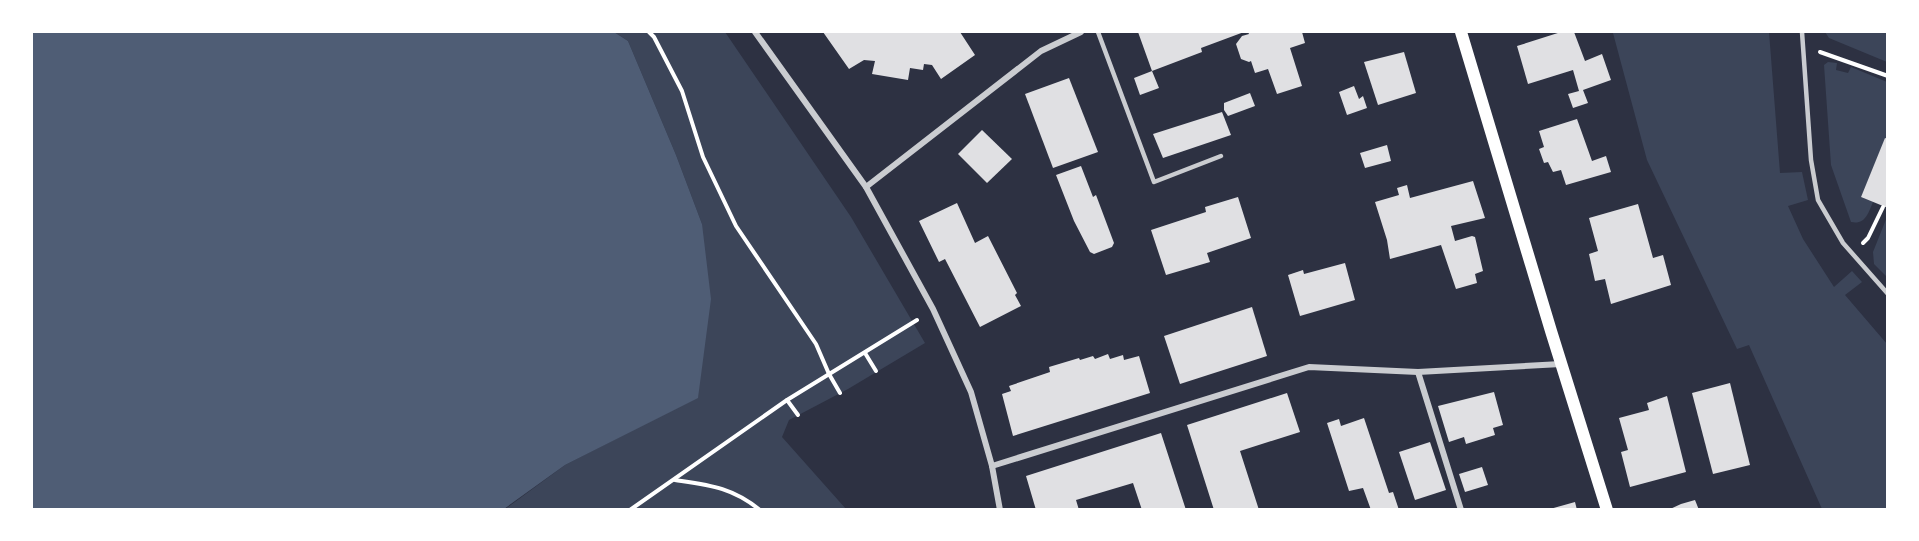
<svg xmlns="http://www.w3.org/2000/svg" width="1919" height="541" viewBox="0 0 1919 541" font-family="'Exo 2',sans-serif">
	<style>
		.green { fill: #3c4559 }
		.water { fill: #4f5d75 }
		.building { fill: #e0e0e3 }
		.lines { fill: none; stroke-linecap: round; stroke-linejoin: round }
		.path { stroke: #fff; stroke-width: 4 }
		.service { stroke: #caccd0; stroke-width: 4.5 }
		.minor { stroke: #caccd0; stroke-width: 6 }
		.secondary { stroke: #fff; stroke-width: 12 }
	</style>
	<rect width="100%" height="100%" fill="#2d3142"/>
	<g class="green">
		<path d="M614,32H725L851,217L925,343L848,389L789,420L782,437L846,509L504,510L565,465L698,397L702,224L676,155L628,41Z"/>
		<path d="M1618,32H1769L1780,173L1802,172L1808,200L1788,206L1803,239L1834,287L1852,271L1862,282L1845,295L1887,344V509H1822L1749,345L1737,349L1647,160L1613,33Z"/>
		<path d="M1825,32H1887V62L1829,38Z"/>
		<path d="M1828,62L1837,63L1836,70L1848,73L1851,67L1887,82V139H1885L1861,197L1873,202C1868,214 1865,225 1851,222L1831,165L1824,65Z"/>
		<path d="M1887,217V277L1874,264L1873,252Z"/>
	</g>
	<path class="water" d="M32,32H614L628,41L676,155L702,224L711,299L698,398L565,465L504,509H32Z"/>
	<g class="building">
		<path d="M823,32H960L975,55L941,79L932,65L924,64L923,70L910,68L908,80L872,74L875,61L864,60L849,69Z"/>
		<path d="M1138,32H1244L1201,48L1202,52L1152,71L1159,88L1140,95L1134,78L1152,71Z"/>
		<path d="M1248,32H1302L1305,43L1290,48L1302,86L1277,94L1268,69L1255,73L1251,61L1249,62L1241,59L1236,44L1242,36L1249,34Z"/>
		<path d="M1561,32H1574L1585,61L1602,54L1611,80L1583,90L1588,103L1573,108L1568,94L1579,91L1573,70L1528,84L1517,46Z"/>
		<path d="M1404,52L1416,93L1378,105L1364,62Z"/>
		<path d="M1069,78L1098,152L1053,168L1025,94Z"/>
		<path d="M1354,86L1359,99L1363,96L1367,108L1347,115L1339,92Z"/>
		<path d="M1250,93L1255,106L1228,116L1224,110V103Z"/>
		<path d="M1222,112L1231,135L1163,158L1153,134Z"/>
		<path d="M1577,119L1592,161L1606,156L1611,172L1566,185L1561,170L1553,172L1548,162L1544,163L1539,149L1544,147L1539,131Z"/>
		<path d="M982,130L1012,159L987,183L958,154Z"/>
		<path d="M1885,138L1888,139V208L1861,197Z"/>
		<path d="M1387,145L1391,161L1365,168L1360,153Z"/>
		<path d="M1081,166L1093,197L1096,195L1114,243L1112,247L1094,254L1090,252L1074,221L1056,175Z"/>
		<path d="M1473,181L1485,218L1451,226L1455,241L1472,236L1475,237L1483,271L1475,274L1477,283L1456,289L1441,245L1390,259L1387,240L1375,202L1399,195L1397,188L1407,185L1410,198Z"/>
		<path d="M1238,197L1251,238L1207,253L1210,262L1166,275L1151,230L1206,212L1205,207Z"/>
		<path d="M957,203L975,243L988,236L1017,293L1015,295L1021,306L980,327L945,259L939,262L919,221Z"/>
		<path d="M1638,204L1653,258L1663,255L1671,285L1611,304L1605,279L1595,281L1589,254L1598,251L1589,218Z"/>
		<path d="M1345,263L1355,300L1300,316L1288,275L1303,270L1304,274Z"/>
		<path d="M1252,307L1267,356L1180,384L1164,336Z"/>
		<path d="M1108,354L1110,359L1123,355L1124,360L1139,356L1150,393L1013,436L1002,394L1011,391L1009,386L1050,372L1049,367L1079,358L1080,360L1093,356L1095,359Z"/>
		<path d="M1730,383L1750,465L1713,474L1692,393Z"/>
		<path d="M1494,392L1503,425L1493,428L1495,435L1466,444L1464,437L1449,442L1438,406Z"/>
		<path d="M1287,393L1300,432L1240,451L1259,510H1214L1187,425Z"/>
		<path d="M1667,396L1686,472L1630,487L1621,452L1628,450L1619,418L1649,410L1647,403Z"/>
		<path d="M1364,418L1389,493L1393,492L1399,510H1371L1363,488L1349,491L1327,423L1339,419L1341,426Z"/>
		<path d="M1161,433L1186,510H1142L1133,483L1076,500L1079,510H1036L1026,476Z"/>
		<path d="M1430,442L1446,490L1415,500L1399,452Z"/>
		<path d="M1482,467L1488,485L1465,492L1459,474Z"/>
		<path d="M1695,500L1699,510H1668L1681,504Z"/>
		<path d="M1575,502L1577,510H1550V509Z"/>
	</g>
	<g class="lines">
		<g class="path">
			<path d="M649,32L654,37L682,91L703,157L736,226L816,344L829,374L840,393"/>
			<path d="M1820,52L1888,76"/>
			<path d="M1863,243L1868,238L1883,207"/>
			<path d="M865,353L876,371"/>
			<path d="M787,400L798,415"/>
			<path d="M675,480C709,485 732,487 760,510"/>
			<path d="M630,510L787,400L917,320"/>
		</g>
		<g class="service">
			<path d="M1098,32L1154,182L1221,156"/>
			<path d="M1802,32L1811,160L1818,200L1843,243L1888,294"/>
		</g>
		<g class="minor">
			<path d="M755,32L866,187L933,309L971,392L992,466L1000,510"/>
			<path d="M866,187L1041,51L1081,32"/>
			<path d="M1418,372L1461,510"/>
			<path d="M992,466L1309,367L1418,372L1561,364"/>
		</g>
		<path class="secondary" d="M1461,32L1551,331L1607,510"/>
	</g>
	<rect width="1919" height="541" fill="none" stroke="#ffffff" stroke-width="66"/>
</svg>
